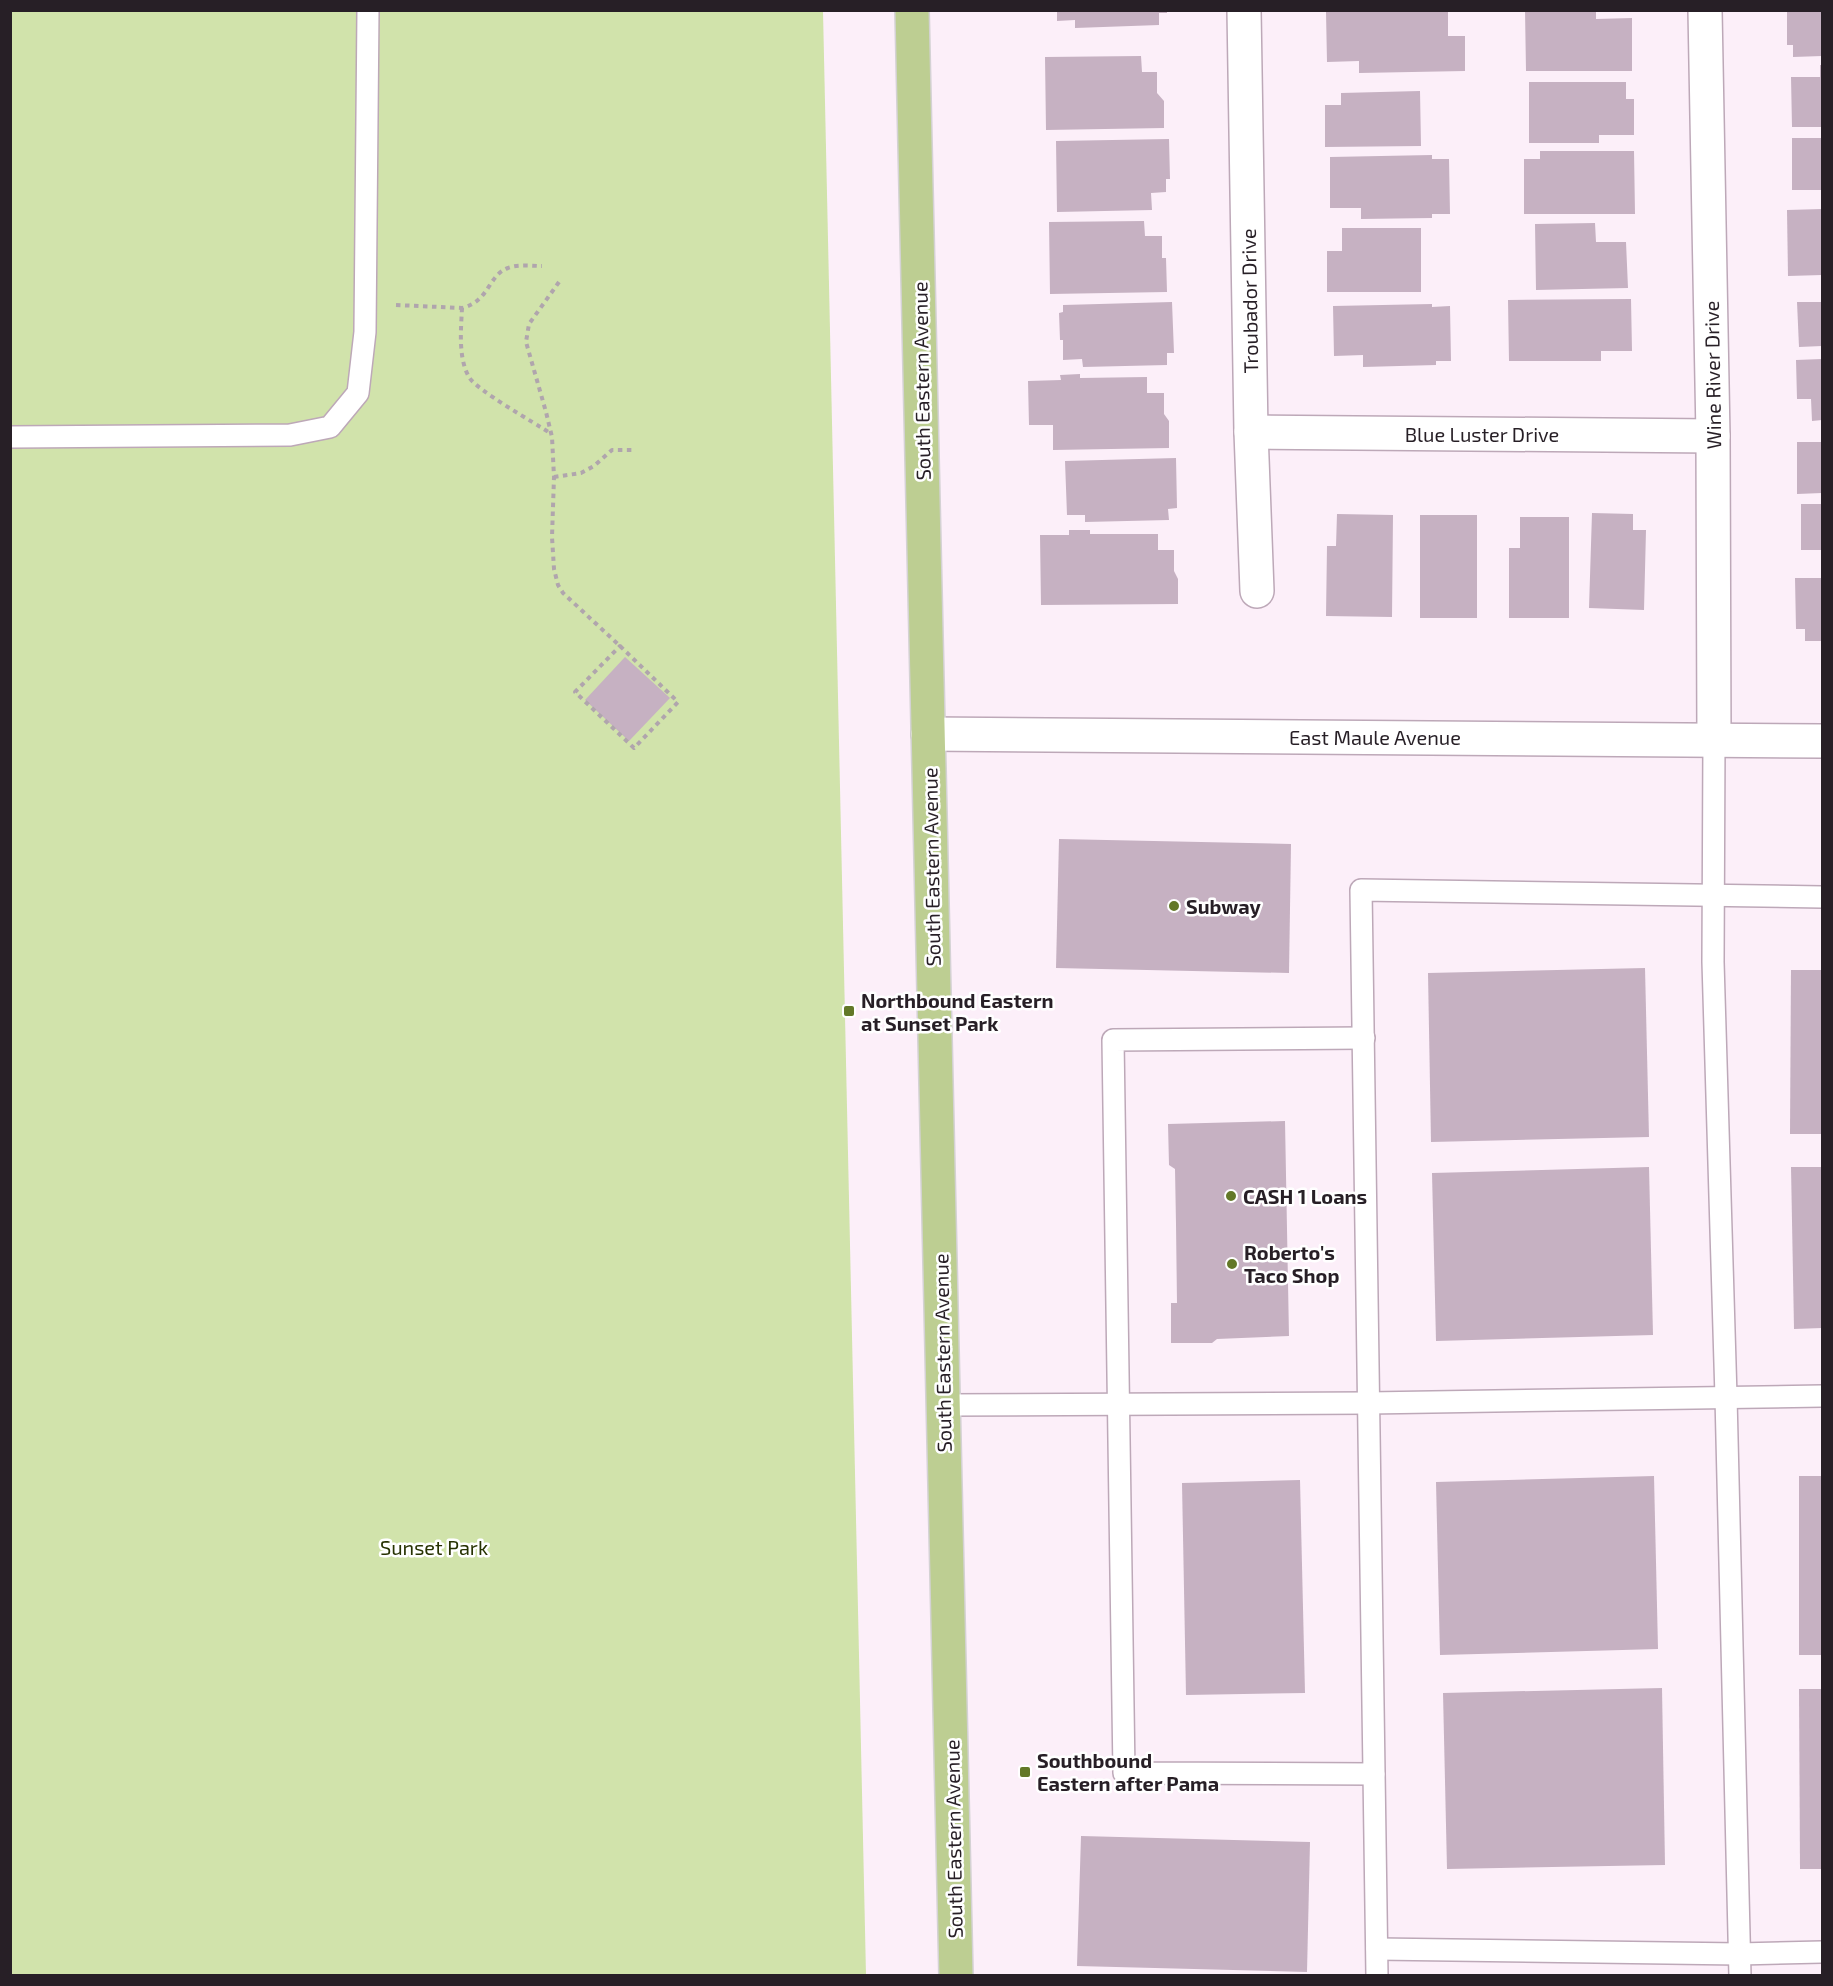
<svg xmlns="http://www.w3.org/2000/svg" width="1833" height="1986" viewBox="0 0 1833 1986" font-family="'Exo 2',sans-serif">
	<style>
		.green { fill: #d1e3ab }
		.building { fill: #c6b1c2 }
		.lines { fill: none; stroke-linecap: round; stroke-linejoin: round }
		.service-casing { stroke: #bda8b8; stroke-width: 24 }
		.minor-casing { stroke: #bda8b8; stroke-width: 36 }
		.primary-casing { stroke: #d4d2d4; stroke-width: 36 }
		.path { stroke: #b0a5ad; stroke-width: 4; stroke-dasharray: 4.5 4.5; stroke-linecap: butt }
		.service { stroke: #fff; stroke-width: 21 }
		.minor { stroke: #fff; stroke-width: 33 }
		.primary { stroke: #bdce92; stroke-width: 33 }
		.poi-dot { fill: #637828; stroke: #fff; stroke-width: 2 }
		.labels { text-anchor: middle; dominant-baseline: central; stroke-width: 5; stroke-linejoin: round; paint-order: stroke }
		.street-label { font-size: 20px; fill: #271f26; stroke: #fff }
		.poi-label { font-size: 20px; font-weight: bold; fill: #271f26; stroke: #fff; text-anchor: start }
		.park-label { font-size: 20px; fill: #273202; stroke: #fff }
	</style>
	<rect width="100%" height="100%" fill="#fceff9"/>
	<path class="green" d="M11,11H823L866,1975L11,1976Z"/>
	<g class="building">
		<path d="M1057,10H1167V13H1159V25L1075,28V20L1057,21Z"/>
		<path d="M1448,10V36H1465V71L1359,73V61L1327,62L1326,12Z"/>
		<path d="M1525,10H1596V19L1632,18V71H1526Z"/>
		<path d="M1787,10H1822V56L1793,57V45H1787Z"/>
		<path d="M1141,56L1142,72H1157V93L1164,101V128L1046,130L1045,57Z"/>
		<path d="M1820,65H1822V127H1792L1791,77H1820Z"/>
		<path d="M1529,82H1626V99H1634V135H1599V143H1529Z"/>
		<path d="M1420,91L1421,146L1325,147V105H1341V93Z"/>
		<rect x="1792" y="138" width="30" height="52"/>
		<path d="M1169,139L1170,179H1166V192L1151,193L1152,210L1057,212L1056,141Z"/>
		<path d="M1540,151H1634L1635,214H1524V159H1540Z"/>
		<path d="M1432,155V159H1449L1450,214H1432V218L1361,219V208H1330V157Z"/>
		<path d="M1822,209V275L1788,276L1787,210Z"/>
		<path d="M1144,221L1145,236H1162V258H1166L1167,292L1050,294L1049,222Z"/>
		<path d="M1595,223L1596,242H1626L1628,288L1536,290L1535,224Z"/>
		<path d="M1342,228H1421V292H1327V251H1342Z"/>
		<path d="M1631,299L1632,351H1601V361H1509L1508,300Z"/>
		<path d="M1172,302L1174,353H1167V365L1083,367L1082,359L1063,360V340H1060L1059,313L1063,312V305Z"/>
		<path d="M1797,302H1822V346L1799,347Z"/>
		<path d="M1432,304V307L1450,306L1451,361H1436V365L1363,367V355L1334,356L1333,306Z"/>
		<path d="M1822,359V420L1812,421L1811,399H1797L1796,360Z"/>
		<path d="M1080,374V378L1147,377V393H1164V414L1169,421V448L1053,450V425H1029L1028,381L1061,380L1060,375Z"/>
		<path d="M1797,442H1822V493L1797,494Z"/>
		<path d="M1176,458L1177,508L1168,509L1169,520L1085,522V515H1067L1065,461Z"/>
		<rect x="1801" y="504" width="21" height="46"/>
		<path d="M1592,513L1633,514V530H1646L1644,610L1589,608Z"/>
		<path d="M1337,514L1393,515L1392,617L1326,616L1327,546H1336Z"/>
		<rect x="1420" y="515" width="57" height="103"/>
		<path d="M1520,517H1569V618H1509V548H1520Z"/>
		<path d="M1069,530H1090V534H1158V550H1174V571L1178,579V604L1041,605L1040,535H1069Z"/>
		<path d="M1795,578H1822V641H1805V629H1796Z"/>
		<path d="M625,657L670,698L629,741L585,700Z"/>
		<path d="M1059,839L1291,844L1289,973L1056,968Z"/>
		<path d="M1645,968L1649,1137L1431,1142L1428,973Z"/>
		<path d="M1791,970H1822V1134H1790Z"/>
		<path d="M1285,1121L1289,1336L1217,1339L1212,1343H1171V1303H1177L1176,1224L1175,1169L1169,1165L1168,1124Z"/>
		<path d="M1649,1167L1653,1335L1436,1341L1432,1173Z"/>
		<path d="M1791,1167H1822V1328L1794,1329Z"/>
		<path d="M1654,1476L1658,1649L1440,1655L1436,1482Z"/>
		<rect x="1799" y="1476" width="23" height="179"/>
		<path d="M1300,1480L1305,1693L1186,1695L1182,1483Z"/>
		<path d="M1662,1688L1665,1865L1447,1869L1443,1693Z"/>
		<path d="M1799,1689H1822V1869H1800Z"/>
		<path d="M1081,1836L1310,1842L1307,1972L1077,1966Z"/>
	</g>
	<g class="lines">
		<defs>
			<g id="service">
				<path d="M10,437L290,435L330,427L358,393L365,332L368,10"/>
				<path d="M1714,740L1713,962L1726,1397L1740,1976"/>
				<path d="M1364,1038L1113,1040L1124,1773L1374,1774"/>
				<path d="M944,1405L1369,1403L1822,1396"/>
				<path d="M1377,1949L1739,1954L1822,1952"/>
				<path d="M1377,1976L1361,890L1822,897"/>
			</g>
			<g id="minor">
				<path d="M1244,10L1251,432L1257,591"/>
				<path d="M1705,10L1713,436L1714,740"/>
				<path d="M1251,432L1713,436"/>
				<path d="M928,734L1822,741"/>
			</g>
			<path id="primary" d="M912,10L956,1976"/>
		</defs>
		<use href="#service" class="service-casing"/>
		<use href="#minor" class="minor-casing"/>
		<use href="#primary" class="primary-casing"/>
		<g class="path">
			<path d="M559,282L529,324L526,342L546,412L552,437L554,477L552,537L554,569L558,585L563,593L620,646"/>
			<path d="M396,305L462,308C490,301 488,275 508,268C518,264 532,266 542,266"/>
			<path d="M462,308C461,329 458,358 469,377C476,390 535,423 550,433"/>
			<path d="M554,477L581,473L594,466L612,450H635"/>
			<path d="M620,646L678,702L634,748L575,692Z"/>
		</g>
		<use href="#service" class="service"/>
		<use href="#minor" class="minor"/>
		<use href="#primary" class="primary"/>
	</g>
	<g class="poi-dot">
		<circle cx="1174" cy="906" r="6"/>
		<rect x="843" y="1005" width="12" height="12" rx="3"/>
		<circle cx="1231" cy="1196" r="6"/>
		<circle cx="1232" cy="1264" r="6"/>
		<rect x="1019" y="1766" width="12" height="12" rx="3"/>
	</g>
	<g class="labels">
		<g class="street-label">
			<text transform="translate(1249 301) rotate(-91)">Troubador Drive</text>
			<text transform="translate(1712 375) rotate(-91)">Wine River Drive</text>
			<text transform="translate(921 381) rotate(-91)">South Eastern Avenue</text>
			<text x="1482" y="434">Blue Luster Drive</text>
			<text x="1375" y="737">East Maule Avenue</text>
			<text transform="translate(931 867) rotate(-91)">South Eastern Avenue</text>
			<text transform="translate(942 1353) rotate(-91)">South Eastern Avenue</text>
			<text transform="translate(953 1839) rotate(-91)">South Eastern Avenue</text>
		</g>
		<g class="poi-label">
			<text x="1186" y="906">Subway</text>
			<text x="861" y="1000">Northbound Eastern<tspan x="861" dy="23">at Sunset Park</tspan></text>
			<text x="1243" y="1196">CASH 1 Loans</text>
			<text x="1244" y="1252">Roberto's<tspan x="1244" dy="23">Taco Shop</tspan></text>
			<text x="1037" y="1760">Southbound<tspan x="1037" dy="23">Eastern after Pama</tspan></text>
		</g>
		<g class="park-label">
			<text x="434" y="1547">Sunset Park</text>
		</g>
	</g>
	<rect width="1833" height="1986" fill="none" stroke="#271f26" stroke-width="24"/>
</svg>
